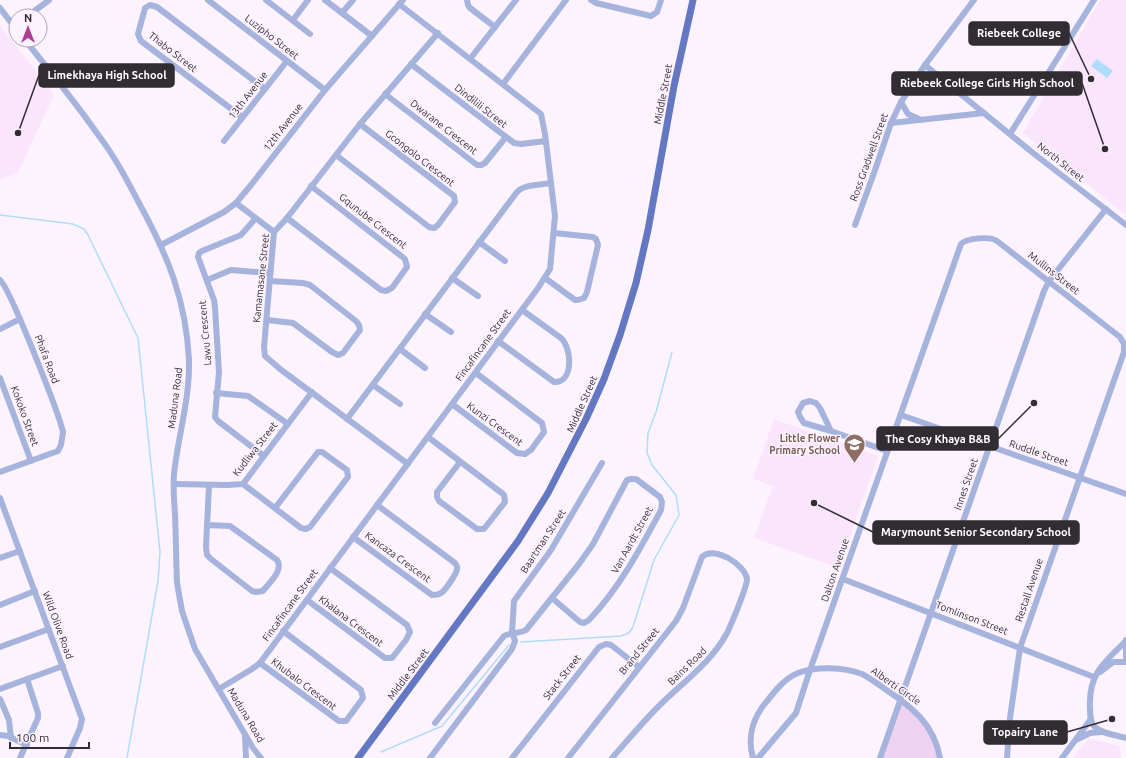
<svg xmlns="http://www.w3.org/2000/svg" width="1126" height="758" viewBox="0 0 1126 758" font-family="Ubuntu,sans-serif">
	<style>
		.built { fill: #fbe5fd }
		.green { fill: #efd2f2 }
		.water { fill: #b0dcfb }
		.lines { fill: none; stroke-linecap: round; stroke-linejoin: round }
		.stream { stroke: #b0dcfb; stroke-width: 1.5 }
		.minor { stroke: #a6b3dd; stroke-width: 6 }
		.major { stroke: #6477c3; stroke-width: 7 }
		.labels { text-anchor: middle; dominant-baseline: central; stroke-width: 3; stroke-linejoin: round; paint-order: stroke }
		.street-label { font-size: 10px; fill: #322c33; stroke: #fdf3fe }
		.education-label { font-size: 10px; font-weight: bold; fill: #785e54; stroke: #fdf3fe; text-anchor: end }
		.leader { fill: none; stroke: #322c33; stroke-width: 1.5 }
		.callout-dot { fill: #322c33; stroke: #fdf3fe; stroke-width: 1.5 }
		.callout { fill: #322c33; stroke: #322c33; stroke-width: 1.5 }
		.callout-label { font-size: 11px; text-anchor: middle; font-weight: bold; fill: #fff }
	</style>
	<rect width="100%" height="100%" fill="#fdf3fe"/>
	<g class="built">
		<path d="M1100,0H1126V215L1023,133Z"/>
		<path d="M0,25L54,95L18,172L0,180Z"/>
		<path d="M774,419L878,456L839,568L754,538L773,486L753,479Z"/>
		<path d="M1089,738L1120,746L1121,758H1073Z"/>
	</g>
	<path class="green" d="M901,700L919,716L934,738L942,758H881Z"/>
	<path class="water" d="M1097,59L1113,71L1107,78L1091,66Z"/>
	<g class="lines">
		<g class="stream">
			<path d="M0,215L73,224L84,229L88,235L138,338L160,552L158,581L127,758"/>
			<path d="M521,642L621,636L629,633L633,627L654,560L679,515L676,495L652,465L647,453L648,433L656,412L672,352"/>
			<path d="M381,752L442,726L509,645"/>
		</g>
		<g class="minor">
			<path d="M208,0L325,90"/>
			<path d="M266,0L310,34"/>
			<path d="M325,0L342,13L353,0"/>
			<path d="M467,0L468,5L470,8L495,27"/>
			<path d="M591,0L596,3L651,16L657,12L661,0"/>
			<path d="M0,8L16,29"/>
			<path d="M342,13L372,36"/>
			<path d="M28,16L49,0"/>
			<path d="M293,20L308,0"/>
			<path d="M25,40C50,71 76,103 99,136C115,157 127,180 139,203C168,256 186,300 189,360C190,399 178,436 174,474C173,487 174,501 175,514C176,537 176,560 177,583L182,611L195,649L253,748L261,758"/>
			<path d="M470,59L516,0"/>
			<path d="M411,64L514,143L521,144L546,141"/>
			<path d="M925,65L1033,153L1126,225"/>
			<path d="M503,84L566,0"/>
			<path d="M385,94L477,165H481L485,163L506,137"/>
			<path d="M901,102L908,114L919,119"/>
			<path d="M242,117L141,41L138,34L145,8L150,5L157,7L265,89"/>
			<path d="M891,123L984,113"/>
			<path d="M1010,134L1094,0"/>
			<path d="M224,141L287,61"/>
			<path d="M336,155L429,227L434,228L438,225L455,202L454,196L360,124"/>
			<path d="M236,203L274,232"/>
			<path d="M287,218L381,290L386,291L392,288L407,267L405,259L311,186"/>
			<path d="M255,219L241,235L202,251L199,253L198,257L214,300L215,308L219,372L215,417L218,421L264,456"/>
			<path d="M855,225L874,173L891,123L901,102L925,65L974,0"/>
			<path d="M479,242L505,261"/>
			<path d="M161,245L224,212L236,203L251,185L325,90L403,0"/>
			<path d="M452,278L478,296"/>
			<path d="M545,278L575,300H578L584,298L587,292L598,245L596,239L593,237L554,233"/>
			<path d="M0,280C10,288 59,414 63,432L61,445L58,451L0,472"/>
			<path d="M207,280L231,270L270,273"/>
			<path d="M425,314L451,332"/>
			<path d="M267,320L293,323L332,352L338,355L343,353L360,330L359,325L356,321L310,285L303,283L270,281"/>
			<path d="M0,329L20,319"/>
			<path d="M498,341L554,382C574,383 572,348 561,338L522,310"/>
			<path d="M400,349L425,368"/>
			<path d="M0,378L31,461"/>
			<path d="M373,385L400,404"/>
			<path d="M216,393L248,396L288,424"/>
			<path d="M452,404L517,453L525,454L531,450L544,432L542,423L476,373"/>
			<path d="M901,415L1126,494"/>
			<path d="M347,419L517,192C525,184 540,185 551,183"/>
			<path d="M831,431L820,408L816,403L810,401L803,403L798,412L800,417L804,423L831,431L887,451"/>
			<path d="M428,437L503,494L504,495L505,502L484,529H477L439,501L437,497V492L460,462"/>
			<path d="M408,464L280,369L265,356L264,347L274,232L287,218L360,124L438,33"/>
			<path d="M174,484L227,485L243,484L312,392"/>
			<path d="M243,484L301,528L306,529L310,527L348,477L347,470L322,452H318L275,508"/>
			<path d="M0,498L82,719L80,728L67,758"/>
			<path d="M207,525L230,526L277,560C284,570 269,583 263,591L256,592L252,591L211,559L207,555L206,547L209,485"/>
			<path d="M353,537L432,595C435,595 438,595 441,593C445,591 457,573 457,569C458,566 456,565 455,563L377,505"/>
			<path d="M0,558L20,551"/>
			<path d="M843,579L1094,677"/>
			<path d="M307,600L385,658H392L406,640L410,632L407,625L330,568"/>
			<path d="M0,605L35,591"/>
			<path d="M1126,640V657"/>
			<path d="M1126,641C1103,663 1088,675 1090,709C1090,715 1090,721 1094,726C1101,734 1117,735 1126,738"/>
			<path d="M0,647L49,629"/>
			<path d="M260,663L339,721H346L363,698L361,690L283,631"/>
			<path d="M1100,672L1113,662H1126"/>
			<path d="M0,689L63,666"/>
			<path d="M219,689L252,669L260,663L538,288L550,269L555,216L545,134L541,114L399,4"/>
			<path d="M0,699L9,720L11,738"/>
			<path d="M435,723L504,636C511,632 519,634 526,630L579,564L593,544L627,480L631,479H636L660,497L662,502L661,510C640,549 620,587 589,620L584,623L580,622L552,598"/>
			<path d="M0,735L8,736L27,745"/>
			<path d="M245,735L246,758"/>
			<path d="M1078,739L1090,733L1101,732"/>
			<path d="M20,758L38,718V713L27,679"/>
			<path d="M430,758L512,649L515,641L512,632L514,601L551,550L602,463"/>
			<path d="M512,758L599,647L606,644L611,645L639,667"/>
			<path d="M568,758L676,621L683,608L702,557C715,545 745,565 747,579C747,587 731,625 727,633C712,661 686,680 663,702C645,719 629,739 612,758"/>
			<path d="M753,758C747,737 753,717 767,701C775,691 785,678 798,673C817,666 843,667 862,674C870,678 878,684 885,689C912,707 934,724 940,758"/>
			<path d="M758,758L796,713L810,670L961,244C967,238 990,236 997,241L1120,337L1124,344V352L1020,648L1010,718L1007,758"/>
			<path d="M880,758L1044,291L1049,281L1106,209"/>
			<path d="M1062,758L1091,719"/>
		</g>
		<path class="major" d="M358,758L518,541L548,493L586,419L604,379L620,335L636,283L648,230L674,86L693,0"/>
	</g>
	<defs>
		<symbol id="school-pin" viewBox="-11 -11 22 30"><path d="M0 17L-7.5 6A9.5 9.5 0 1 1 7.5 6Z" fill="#8d6e63" stroke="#fdf3fe"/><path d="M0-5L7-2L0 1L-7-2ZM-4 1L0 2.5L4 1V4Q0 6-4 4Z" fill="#fff"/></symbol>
	</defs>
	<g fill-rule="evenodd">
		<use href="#school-pin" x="842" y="432" width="25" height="34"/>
	</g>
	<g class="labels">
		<g class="street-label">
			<text transform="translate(272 37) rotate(38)">Luzipho Street</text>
			<text transform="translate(173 52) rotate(38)">Thabo Street</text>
			<text transform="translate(663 94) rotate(-79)">Middle Street</text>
			<text transform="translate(248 95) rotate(-52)">13th Avenue</text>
			<text transform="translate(481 106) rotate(38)">Dindilili Street</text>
			<text transform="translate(283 127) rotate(-52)">12th Avenue</text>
			<text transform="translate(444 127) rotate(38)">Dwarane Crescent</text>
			<text transform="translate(869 157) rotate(-70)">Ross Gradwell Street</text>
			<text transform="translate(420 158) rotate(38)">Gcongolo Crescent</text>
			<text transform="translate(1061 162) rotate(38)">North Street</text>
			<text transform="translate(373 221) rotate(38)">Gqunube Crescent</text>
			<text transform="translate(1054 273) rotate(38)">Mullins Street</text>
			<text transform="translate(261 278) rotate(-84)">Kamamasane Street</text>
			<text transform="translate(205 333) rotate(-95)">Lawu Crescent</text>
			<text transform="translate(483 345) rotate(-54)">Fincafincane Street</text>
			<text transform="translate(47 359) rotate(69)">Phafa Road</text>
			<text transform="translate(175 398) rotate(-83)">Maduna Road</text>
			<text transform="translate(582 404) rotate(-66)">Middle Street</text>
			<text transform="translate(25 416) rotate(70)">Kokoko Street</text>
			<text transform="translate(495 424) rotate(36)">Kunzi Crescent</text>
			<text transform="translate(255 449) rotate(-52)">Kudliwa Street</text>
			<text transform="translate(1039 453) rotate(19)">Ruddle Street</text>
			<text transform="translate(966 484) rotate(-71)">Innes Street</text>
			<text transform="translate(632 540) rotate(-61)">Van Aardt Street</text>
			<text transform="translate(543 541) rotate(-57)">Baartman Street</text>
			<text transform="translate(398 557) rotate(36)">Kancaza Crescent</text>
			<text transform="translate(835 570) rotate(-71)">Dalton Avenue</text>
			<text transform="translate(1029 590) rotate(-71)">Restall Avenue</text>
			<text transform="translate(290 605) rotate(-54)">Fincafincane Street</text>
			<text transform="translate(972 618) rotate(21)">Tomlinson Street</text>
			<text transform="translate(351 621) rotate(37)">Khalana Crescent</text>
			<text transform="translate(58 625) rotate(70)">Wild Olive Road</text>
			<text transform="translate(639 651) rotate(-51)">Brand Street</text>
			<text transform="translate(687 666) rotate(-44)">Bains Road</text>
			<text transform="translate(408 674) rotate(-53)">Middle Street</text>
			<text transform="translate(562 677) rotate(-52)">Stack Street</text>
			<text transform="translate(304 684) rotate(37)">Khubalo Crescent</text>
			<text transform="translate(896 686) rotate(35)">Alberti Circle</text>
			<text transform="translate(246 715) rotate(59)">Maduna Road</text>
		</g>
		<g class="education-label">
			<text x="840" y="438">Little Flower<tspan x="840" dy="12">Primary School</tspan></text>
		</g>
	</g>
	<path class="leader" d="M1091 79L1069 33M18 133L39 75M1105 149L1082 83M1034 403L998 439M814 503L873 532M1112 719L1067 732"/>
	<g class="callout-dot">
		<circle cx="1091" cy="79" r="4"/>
		<circle cx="18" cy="133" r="4"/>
		<circle cx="1105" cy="149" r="4"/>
		<circle cx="1034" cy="403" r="4"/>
		<circle cx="814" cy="503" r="4"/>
		<circle cx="1112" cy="719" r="4"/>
	</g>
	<g class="callout">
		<rect x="969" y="22" width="100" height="23" rx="4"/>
		<rect x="39" y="64" width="135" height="23" rx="4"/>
		<rect x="892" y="72" width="190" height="23" rx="4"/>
		<rect x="877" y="427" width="121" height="23" rx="4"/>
		<rect x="873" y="521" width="206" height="23" rx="4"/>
		<rect x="984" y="721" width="83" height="23" rx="4"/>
	</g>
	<g class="callout-label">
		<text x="1019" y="37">Riebeek College</text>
		<text x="107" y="79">Limekhaya High School</text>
		<text x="987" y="87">Riebeek College Girls High School</text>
		<text x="938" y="443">The Cosy Khaya B&amp;B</text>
		<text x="976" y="536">Marymount Senior Secondary School</text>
		<text x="1025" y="736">Topairy Lane</text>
	</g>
	<g transform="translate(28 28)"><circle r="19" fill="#fdf3fe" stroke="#aca3ad"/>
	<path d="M0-3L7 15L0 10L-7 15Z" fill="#b03b93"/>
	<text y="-6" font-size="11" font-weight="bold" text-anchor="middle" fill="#322c33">N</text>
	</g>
	<path d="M10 742v6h79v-6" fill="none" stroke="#322c33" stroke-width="2"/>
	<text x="16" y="742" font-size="12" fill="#322c33" stroke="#fdf3fe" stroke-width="3" paint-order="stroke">100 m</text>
</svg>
